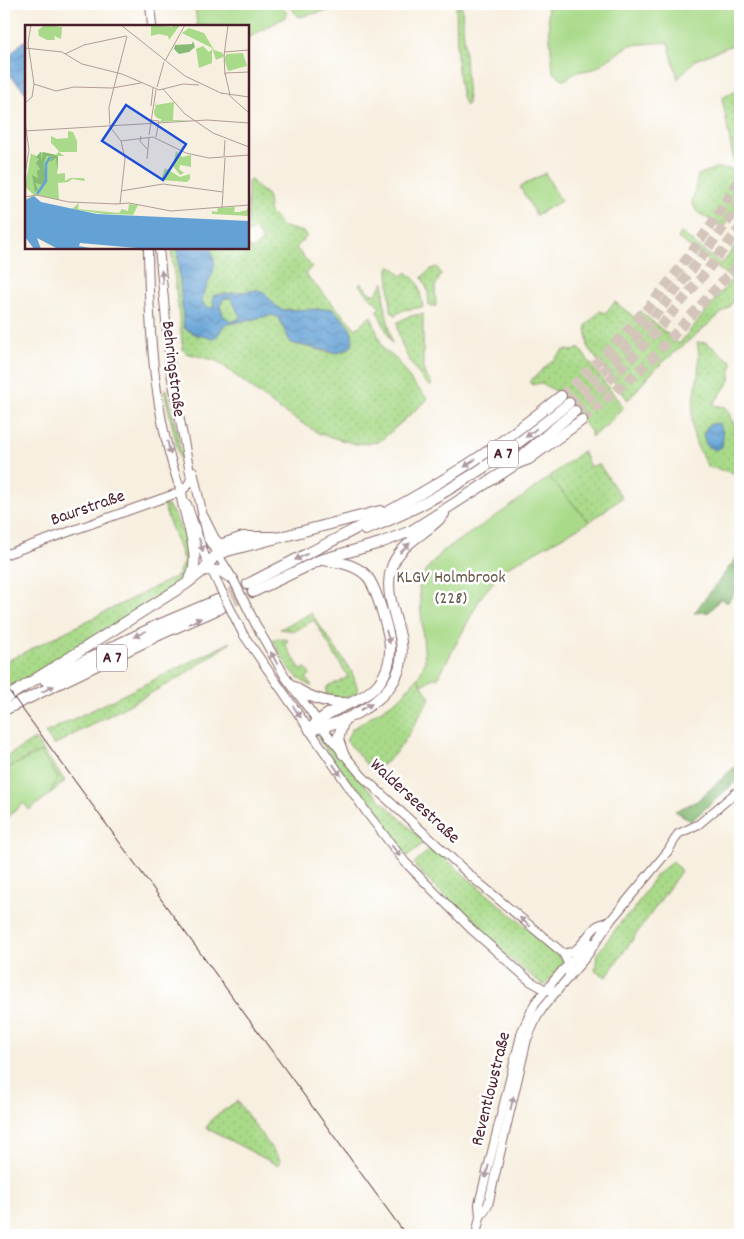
<svg xmlns="http://www.w3.org/2000/svg" width="744" height="1239" viewBox="0 0 744 1239" font-family="Dekko,sans-serif">
	<style>
		.grass { fill: url(#grass-dots); stroke: #7a7c5a }
		.forest { fill: url(#forest-crowns); stroke: #686c50 }
		.garden { fill: #a9da89; stroke: #7a7c5a }
		.water { fill: url(#water-waves); stroke: #576080; fill-rule: evenodd }
		.lines { fill: none; stroke-linecap: round; stroke-linejoin: round }
		.highway-tunnel { stroke: #d4c5bb; stroke-width: 10; stroke-dasharray: 10 5; stroke-linecap: butt }
		.secondary-casing { stroke: #87686a; stroke-width: 10 }
		.highway-casing { stroke: #87686a; stroke-width: 12 }
		.secondary { stroke: #fff; stroke-width: 8 }
		.highway { stroke: #fff; stroke-width: 10 }
		.tram { stroke: #4a1f2b; stroke-width: 1 }
		.secondary-bridge-casing { stroke: #87686a; stroke-width: 10; stroke-linecap: butt }
		.secondary-bridge { stroke: #fff; stroke-width: 8 }
		.oneway { fill: #ae9aa0 }
		.labels { text-anchor: middle; dominant-baseline: central; stroke-width: 5; stroke-linejoin: round; paint-order: stroke }
		.shield { fill: #fff; stroke: #80626b; stroke-width: 1 }
		.shield-label { font-size: 16px; font-weight: bold; fill: #4a1f2b }
		.street-label { font-size: 18px; fill: #4a1f2b; stroke: #fff }
		.park-label { font-size: 18px; fill: #665747; stroke: #fff }
		.inset-river { fill: none; stroke: #64a2d6; stroke-width: 2.5 }
		.inset-road { fill: none; stroke: #b29c97; stroke-width: 1 }
		.view { fill: #1d4ed8; fill-opacity: 0.15; stroke: #1d4ed8; stroke-width: 2.5 }
		.inset-edge { fill: none; stroke: #4a1f2b; stroke-width: 2.5 }
	</style>
	<defs>
		<pattern id="grass-dots" width="8" height="8" patternUnits="userSpaceOnUse" patternTransform="scale(1.25)"><rect width="8" height="8" fill="#a9da89"/><path d="M2 2h.1M6 6h.1" fill="none" stroke="#93bb76" stroke-width="1.8" stroke-linecap="round"/></pattern>
		<pattern id="forest-crowns" width="20" height="18" patternUnits="userSpaceOnUse" patternTransform="scale(1.25)"><rect width="20" height="18" fill="#86ba75"/><path d="M2 6a3 3 0 1 1 6 0M12 15a3 3 0 1 1 6 0" fill="none" stroke="#709760"/></pattern>
		<pattern id="water-waves" width="16" height="10" patternUnits="userSpaceOnUse" patternTransform="scale(1.25)"><rect width="16" height="10" fill="#64a2d6"/><path d="M0 5q4-4 8 0t8 0" fill="none" stroke="#5483ae"/></pattern>
	</defs>
	<rect width="100%" height="100%" fill="#fff"/>
	<filter id="ink" filterUnits="userSpaceOnUse"><feTurbulence type="fractalNoise" baseFrequency=".02" numOctaves="2"/><feDisplacementMap in="SourceGraphic" scale="10" xChannelSelector="R" yChannelSelector="G"/><feConvolveMatrix kernelMatrix="1 2 1 2 8 2 1 2 1" color-interpolation-filters="sRGB"/></filter>
	<filter id="wash" filterUnits="userSpaceOnUse"><feTurbulence type="fractalNoise" baseFrequency=".0096" numOctaves="4" result="noise"/><feDisplacementMap in="SourceGraphic" scale="20" xChannelSelector="R" yChannelSelector="G"/><feGaussianBlur stdDeviation="1.12" result="paint"/><feColorMatrix in="noise" values="0 0 0 0 0 0 0 0 0 0 0 0 0 0 0 0 0 1.4 0 .05"/><feComposite in="paint" operator="in"/></filter>
	<g filter="url(#wash)">
		<rect width="100%" height="100%" fill="#f7efdf"/>
		<g class="grass">
			<path d="M456,7H462L468,103L466,106C455,90 457,28 456,7Z"/>
			<path d="M740,88V106L737,111L740,150V204L723,228L697,212L692,203L698,175L716,168L735,169L722,98Z"/>
			<path d="M250,179L260,190L267,194L270,213L284,227L303,232L307,236L296,248L312,267L305,274L356,329L371,316L383,349L396,359L412,382L428,399L379,442L356,444L320,434L277,408L217,361L186,353L183,350L171,248H177L184,328L221,331L224,325L273,315L278,317L291,343L331,353L348,350L352,332L343,319L332,309L283,310L276,307L266,295L239,293L216,295L214,307L207,308L204,306C196,288 224,276 210,248H248V245L252,250L263,240L254,229L248,234V182Z"/>
			<path d="M681,233L722,264L738,242L740,243V290L729,307L655,369L628,400L588,348L586,325L600,311L605,313L615,302L634,317L640,311L679,344L732,279L678,238Z"/>
			<path d="M392,266L402,276L407,272L418,283L423,307L403,310L395,315L391,311L388,272L389,267Z"/>
			<path d="M437,267L441,274L435,287L436,306H429L428,291L422,277L431,269Z"/>
			<path d="M384,282V301L392,343L377,310L380,307L359,285L361,283L370,293L375,295Z"/>
			<path d="M224,298H231L241,318L231,322L223,316L220,305Z"/>
			<path d="M423,314V366L425,375L432,384L430,387C415,372 396,344 398,322L409,316Z"/>
			<path d="M697,342L707,343L732,362L730,380L713,405L726,407L740,437L739,474L708,467C705,460 700,453 697,446C683,412 705,377 697,342Z"/>
			<path d="M579,348L623,407L606,426L591,437V430L587,428L572,405L556,391L540,383L532,385L529,382L564,350L574,351Z"/>
			<path d="M167,389L187,477L184,478L164,390Z"/>
			<path d="M583,451L590,467L599,464L622,498L589,522L549,477Z"/>
			<path d="M163,505H167C175,511 192,553 190,563C188,573 182,580 175,587L12,689L4,677V657L7,661L177,576L184,561Z"/>
			<path d="M311,613L352,672L359,693L342,699L326,696L327,687L348,677L314,620L295,631L280,629Z"/>
			<path d="M278,638L288,640L285,644L301,670L306,668L310,675L306,678L312,686C295,681 278,654 273,639Z"/>
			<path d="M231,642L181,677L54,745L45,733Z"/>
			<path d="M417,678L430,698C417,719 396,765 371,770L346,740L352,729L400,698Z"/>
			<path d="M320,731L366,786L425,842L407,856L404,855L318,739L317,732Z"/>
			<path d="M35,739L65,781L49,795L58,778L40,752L4,770V758Z"/>
			<path d="M430,849H434L560,956L564,963L544,986L501,952L415,867L416,866L414,863Z"/>
			<path d="M673,861L681,871L606,977L595,970L597,954L624,918L633,911L655,876Z"/>
			<path d="M237,1101L281,1161L277,1165L206,1128L214,1117Z"/>
		</g>
		<g class="forest">
			<path d="M740,553V586L727,603L721,598L709,612L694,613Z"/>
			<path d="M740,762V778L691,821L675,811L697,801Z"/>
		</g>
		<g class="garden">
			<path d="M195,4H279L287,13L285,17L248,38V26H197Z"/>
			<path d="M288,4H355L299,17Z"/>
			<path d="M547,4H740V42L695,60L678,79L668,42L630,45L594,69L577,72L564,80L553,72Z"/>
			<path d="M545,173L561,201L536,215L520,187Z"/>
			<path d="M549,477L589,522L504,569L481,597L438,678H433L422,685L418,679L425,661L419,587L425,571L443,551L508,508Z"/>
			<path d="M40,752L58,778L49,795L29,810L24,803L4,820V770Z"/>
		</g>
		<g class="water">
			<path d="M26,40V93L4,68C4,60 19,44 26,40Z"/>
			<path d="M177,248H210C222,272 205,280 202,302L207,308L214,307L213,296L216,295L257,290C269,293 272,306 283,310L332,309C344,319 356,330 352,346L338,353L291,343L278,317L272,315L224,325L218,335L213,338L197,335L184,328ZM224,298H231L241,318L231,322L223,315L220,305Z"/>
			<path d="M718,423C725,432 723,436 722,447L715,450L707,446L703,435L708,425Z"/>
		</g>
	</g>
	<g filter="url(#ink)">
		<g class="lines">
			<g class="highway-tunnel">
				<path d="M561,396C632,333 691,261 740,179"/>
				<path d="M569,403C639,341 687,279 740,204"/>
				<path d="M575,411C639,357 690,293 740,228"/>
				<path d="M582,420L650,361L740,262"/>
				<path d="M217,600L248,584"/>
				<path d="M221,608L253,592"/>
			</g>
			<defs>
				<g id="secondary">
					<path d="M150,4L152,26"/>
					<path d="M148,248C149,329 153,416 182,494"/>
					<path d="M193,471L208,539L233,579"/>
					<path d="M187,504L204,554L219,586"/>
					<path d="M4,555L169,496C179,493 188,489 191,478L171,373L159,248"/>
					<path d="M257,627L286,678L328,735L363,777L473,878L563,953L569,965V977"/>
					<path d="M243,634L367,813L405,862L471,929L530,981L546,990L557,991"/>
					<path d="M563,953C580,955 585,935 597,926C600,924 605,923 609,921"/>
					<path d="M480,1217L488,1205L527,1039L537,1017L544,1006L586,957L611,920L668,851L678,834L699,824L740,789"/>
					<path d="M476,1235L480,1217L479,1204L522,1031L535,1003L562,971L591,943"/>
				</g>
				<g id="highway">
					<path d="M518,463L525,453L575,411"/>
					<path d="M181,492C184,517 204,559 189,580"/>
					<path d="M203,517L214,539L220,545L243,537H274"/>
					<path d="M365,530C440,502 507,454 569,403"/>
					<path d="M204,570L214,557L227,551L380,511"/>
					<path d="M248,584C319,547 392,513 459,470C495,448 528,422 561,396"/>
					<path d="M253,592L320,560L380,543L411,531L518,463L529,459L582,420"/>
					<path d="M45,680L158,625L217,600"/>
					<path d="M294,687C310,698 326,703 345,703"/>
					<path d="M4,699L186,584L204,570L220,571L233,579"/>
					<path d="M4,710L161,634L221,608"/>
					<path d="M310,730C352,721 409,694 401,642C397,615 382,591 393,564C403,541 430,532 444,514"/>
					<path d="M310,730C327,706 360,706 379,683C386,674 390,663 390,651C391,636 376,586 366,575C354,564 339,562 323,560"/>
					<path d="M343,754L338,739L344,719"/>
				</g>
			</defs>
			<use href="#secondary" class="secondary-casing"/>
			<use href="#highway" class="highway-casing"/>
			<use href="#secondary" class="secondary"/>
			<use href="#highway" class="highway"/>
			<path class="tram" d="M4,684L406,1235"/>
			<defs>
				<g id="secondary-bridge">
					<path d="M233,579L257,627"/>
					<path d="M219,586L243,634"/>
				</g>
			</defs>
			<use href="#secondary-bridge" class="secondary-bridge-casing"/>
			<use href="#secondary-bridge" class="secondary-bridge"/>
		</g>
		<defs><path id="oneway-solid" d="M-6-.8H1V-3.2L6.5 0L1 3.2V.8H-6Z" transform="scale(1.25)"/></defs>
		<g class="oneway">
			<use href="#oneway-solid" transform="translate(162 277) rotate(-96)"/>
			<use href="#oneway-solid" transform="translate(531 433) rotate(141)"/>
			<use href="#oneway-solid" transform="translate(169 448) rotate(77)"/>
			<use href="#oneway-solid" transform="translate(470 463) rotate(145)"/>
			<use href="#oneway-solid" transform="translate(201 545) rotate(73)"/>
			<use href="#oneway-solid" transform="translate(405 548) rotate(-45)"/>
			<use href="#oneway-solid" transform="translate(301 557) rotate(154)"/>
			<use href="#oneway-solid" transform="translate(195 621) rotate(-25)"/>
			<use href="#oneway-solid" transform="translate(140 634) rotate(154)"/>
			<use href="#oneway-solid" transform="translate(388 637) rotate(74)"/>
			<use href="#oneway-solid" transform="translate(274 658) rotate(-118)"/>
			<use href="#oneway-solid" transform="translate(48 689) rotate(-26)"/>
			<use href="#oneway-solid" transform="translate(366 707) rotate(-28)"/>
			<use href="#oneway-solid" transform="translate(297 712) rotate(56)"/>
			<use href="#oneway-solid" transform="translate(337 770) rotate(55)"/>
			<use href="#oneway-solid" transform="translate(396 851) rotate(52)"/>
			<use href="#oneway-solid" transform="translate(525 922) rotate(-140)"/>
			<use href="#oneway-solid" transform="translate(512 1103) rotate(-77)"/>
			<use href="#oneway-solid" transform="translate(487 1172) rotate(103)"/>
		</g>
	</g>
	<g class="labels">
		<g class="shield">
			<rect x="488" y="440.5" width="30" height="27" rx="4"/>
			<rect x="97" y="644.5" width="30" height="27" rx="4"/>
		</g>
		<g class="shield-label">
			<text x="503" y="454">A 7</text>
			<text x="112" y="658">A 7</text>
		</g>
		<g class="street-label">
			<text transform="translate(172 369) rotate(83)">Behringstraße</text>
			<text transform="translate(88 509) rotate(-19)">Baurstraße</text>
			<text transform="translate(414 802) rotate(43)">Walderseestraße</text>
			<text transform="translate(492 1089) rotate(-76)">Reventlowstraße</text>
		</g>
		<g class="park-label">
			<text x="451" y="578">KLGV Holmbrook<tspan x="451" dy="21">(228)</tspan></text>
		</g>
	</g>
	<g transform="translate(25 25)">
		<rect width="224" height="224" fill="#f7efdf"/>
		<path d="M132,75L131,80L149,77L148,95H168L135,97L142,82H130ZM43,106L48,107L52,116V127H34L39,131H33L32,149L40,148V156L45,153H59L60,156L47,154L43,157L33,158L34,175L13,170L1,174L9,170L0,162L6,128L11,132L15,127L31,130L34,126L26,118V111L32,114L43,113ZM54,178L53,184L94,188L97,184L103,186L104,179L113,180L108,190H117L79,189L35,182L47,184ZM224,180V191L187,189V186L192,187L193,183L210,182L209,187H214L222,185Z" fill="#a9da89"/>
		<path d="M168,16L170,22L164,27L154,29L149,24L150,20L167,19ZM16,127V137L18,127L31,130L33,132V147L31,133L25,137L26,131H21L19,139L21,155L18,160L10,158L13,164L10,167L7,150L13,153L12,146L15,144L11,138L14,134L10,132L9,128L11,132Z" fill="#86ba75"/>
		<path d="M20,0L37,2L36,14L29,11L30,15H22L14,11L13,5ZM178,21L184,27L187,24V38L174,43L171,24ZM218,28L222,41L203,46L199,33L202,29Z" fill="#a9da89"/>
		<path d="M126,0L148,2L147,0H155L144,15L143,11L134,9L126,11ZM164,3L179,8L189,25L198,28V32L191,35L187,23L157,8ZM129 87a7 7 0 1 1 14 0a7 7 0 1 1-14 0ZM151,126L157,132L166,130V142L155,140L154,144L159,148L155,150L148,141ZM140,143L155,152L165,149V154L162,157L136,155Z" fill="#a9da89"/>
		<path d="M9,171L16,177L72,189L224,196V223L122,224L55,218L54,221L71,224H33L12,213L16,224H9L0,212V175Z" fill="#64a2d6"/>
		<path class="inset-river" d="M12,169L21,156V139L25,132M0,192L53,206M10,196L25,202M0,198L56,207L224,211M28,204L46,224M0,205L25,206L44,221M57,207L78,218M89,207H170L178,205L185,198L194,208H224M47,224L53,216L76,218"/>
		<path class="inset-road" d="M96,0L160,51L198,69M102,11L84,82L85,102L96,116L128,112L161,128L184,133L224,130M3,18L6,0M0,23L37,27L57,39L97,49L134,65L158,59L174,60M199,27L224,25M40,29L59,20L101,11M199,30L200,50M199,31L203,0M140,36L160,0M200,48L224,47M200,48L205,70M9,59L31,66L49,62L87,63L116,58M132,62L139,37M138,64L160,89L188,108L224,122M196,68L224,72M204,70L224,88M0,78L7,72L9,59L3,18M126,81L128,63M125,95L134,96L131,112M0,97L4,125L0,149M0,106L182,95L224,98M124,110L131,65M116,111L115,116L122,124M199,131L200,115M122,134L124,112M96,166L138,159L198,167M0,172L11,170L44,177L92,179M91,179L104,178L146,186L224,180M95,179L100,134L96,116M197,183L200,133"/>
		<path class="view" d="M101,80L161,119L138,155L77,116Z"/>
		<rect width="224" height="224" class="inset-edge"/>
	</g>
	<rect width="744" height="1239" fill="none" stroke="#fff" stroke-width="20"/>
</svg>
